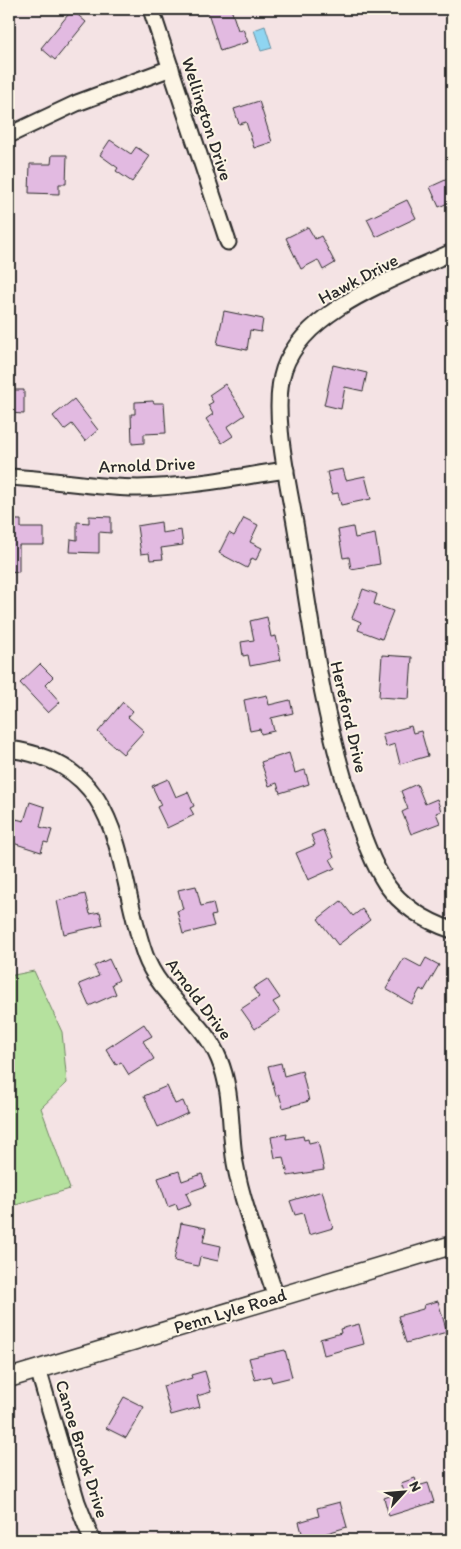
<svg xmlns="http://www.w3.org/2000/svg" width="461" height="1549" viewBox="0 0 461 1549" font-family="Itim,sans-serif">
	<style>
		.green { fill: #b5e19e; stroke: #708664 }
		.water { fill: #8fd5f1; stroke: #6791a2 }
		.building { fill: #e2bae1; stroke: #2b2b2b }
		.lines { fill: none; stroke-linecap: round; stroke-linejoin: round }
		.minor-casing { stroke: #2b2b2b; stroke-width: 19 }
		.tertiary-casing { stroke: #2b2b2b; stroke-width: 21 }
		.minor { stroke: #fcf5e5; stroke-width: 15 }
		.tertiary { stroke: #fcf5e5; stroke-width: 18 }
		.labels { text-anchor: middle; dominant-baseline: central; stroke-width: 4; stroke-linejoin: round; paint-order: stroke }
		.street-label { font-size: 18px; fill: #2b2b2b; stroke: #fcf5e5 }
	</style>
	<rect width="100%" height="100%" fill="#f4e3e4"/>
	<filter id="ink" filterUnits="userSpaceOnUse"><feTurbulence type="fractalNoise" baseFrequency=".02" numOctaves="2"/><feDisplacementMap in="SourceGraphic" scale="10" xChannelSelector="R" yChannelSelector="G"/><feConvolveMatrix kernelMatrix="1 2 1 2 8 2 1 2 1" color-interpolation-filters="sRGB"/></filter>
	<g filter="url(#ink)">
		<path class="green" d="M34,971L62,1032L67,1083L41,1108L70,1189L9,1207V976Z"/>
		<path class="water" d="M265,26L272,48L261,51L254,30Z"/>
		<g class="building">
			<path d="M207,9H231L238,30L243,29L248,42L220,51Z"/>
			<path d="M72,10L86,22L55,60L41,48Z"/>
			<path d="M259,101L272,142L254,148L246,122L239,124L234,109Z"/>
			<path d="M110,140L131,154L136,147L150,156L132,182L116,171L118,168L100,155Z"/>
			<path d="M52,155H67L66,184H59V194L29,193L30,164H51Z"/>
			<path d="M452,177V201L439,207L430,187Z"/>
			<path d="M407,200L416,218L376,237L367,219Z"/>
			<path d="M308,227L315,239L321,236L335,263L323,270L318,260L301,269L286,238Z"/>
			<path d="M224,311L263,319L261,332L250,330L247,350L217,344Z"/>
			<path d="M333,365L367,373L363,391L345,387L341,409L324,405Z"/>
			<path d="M225,384L245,415L227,427L233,436L222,443L206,419L213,414L208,405L213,402L209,395Z"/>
			<path d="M9,390H24V414L9,413Z"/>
			<path d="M74,399L98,430L85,441L72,424L64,430L53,416Z"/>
			<path d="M153,401L154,403H164L166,433L144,434V443L132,444L131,414H135V402Z"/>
			<path d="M343,469L346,480L365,476L371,499L341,505L338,493L332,494L327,472Z"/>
			<path d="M89,516L111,517V533L99,532V553L70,552L71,539L77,540V522L89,523Z"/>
			<path d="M244,518L258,525L250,542L262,548L256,560L252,558L247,568L219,553L229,533L234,536Z"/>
			<path d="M9,520H21V528H44V545H19V572L9,571Z"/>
			<path d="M161,522L162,533L181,530L183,545L161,548L163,559L150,560L149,553L141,554L137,526Z"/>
			<path d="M353,527L355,538L375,534L380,564L351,569L349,557L343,558L338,530Z"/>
			<path d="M363,589L377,594L374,604L393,611L382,639L358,630L361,622L352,618Z"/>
			<path d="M267,617L271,637L276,636L281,660L250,666L248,655L243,656L241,642L254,640L250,621Z"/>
			<path d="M382,655L412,657L409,699L379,697Z"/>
			<path d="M40,664L53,677L45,685L60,702L48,713L20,683Z"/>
			<path d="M267,695L269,705L290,700L293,713L271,718L274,731L261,734L260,729L250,731L244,700Z"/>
			<path d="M123,702L133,711L128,717L144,731L123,754L98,732Z"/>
			<path d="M411,726L413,733L421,731L428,756L400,764L395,744L386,747L382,734Z"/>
			<path d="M289,753L295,773L305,770L309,784L280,793L277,783L269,786L261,762Z"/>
			<path d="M168,779L176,797L188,792L194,806L190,808L194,815L167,828L157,807L161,805L152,786Z"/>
			<path d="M417,784L425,804L437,799L441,811L436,813L440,823L411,834L402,812L408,809L401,791Z"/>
			<path d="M30,802L45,807L40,827L52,830L48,843L44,842L41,852L10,842L16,819L24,821Z"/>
			<path d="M323,830L334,857L330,859L335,868L308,880L296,853L315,845L311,835Z"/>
			<path d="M196,886L201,906L213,903L216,915L211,916L214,926L183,934L177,911L183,909L178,890Z"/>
			<path d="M85,894L90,914L100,912L103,925L64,934L57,901Z"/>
			<path d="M341,901L353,916L362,909L370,920L338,945L318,919Z"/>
			<path d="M404,958L421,967L426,958L439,965L424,991L420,989L412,1004L386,989Z"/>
			<path d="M109,959L119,980L112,984L116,994L89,1006L79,984L99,976L94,966Z"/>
			<path d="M267,979L280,998L273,1002L280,1012L255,1029L241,1009L259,997L253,988Z"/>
			<path d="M144,1024L152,1036L143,1041L154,1059L129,1075L121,1062L116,1065L106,1049Z"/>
			<path d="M281,1063L284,1076L302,1071L309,1101L283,1108L279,1094L276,1096L268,1066Z"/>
			<path d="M167,1086L175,1104L183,1101L188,1113L158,1127L144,1096Z"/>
			<path d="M287,1134L286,1139L303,1136L304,1140L308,1139L309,1143L318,1141L324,1170L288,1176L284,1157L275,1158L271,1137Z"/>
			<path d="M179,1171L182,1181L202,1174L206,1186L186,1193L191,1205L178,1210L176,1204L168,1207L158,1178Z"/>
			<path d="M322,1191L333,1228L309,1235L303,1213L295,1215L290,1201Z"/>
			<path d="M181,1223L206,1228L203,1242L221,1246L218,1261L200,1257L198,1266L174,1261Z"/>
			<path d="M438,1301L447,1332L406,1343L398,1316L423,1309L424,1305Z"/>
			<path d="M359,1324L364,1344L324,1355L320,1339L341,1333L340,1329Z"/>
			<path d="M285,1350L292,1377L272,1382L270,1376L255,1380L249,1358Z"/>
			<path d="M205,1371L211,1392L197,1396L200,1407L171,1415L163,1386L192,1378L191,1375Z"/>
			<path d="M124,1397L144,1407L126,1438L106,1428Z"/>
			<path d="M415,1478L418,1486L428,1483L434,1502L389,1516L384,1498L404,1491L401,1483Z"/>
			<path d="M340,1502L347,1527L304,1540L299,1522L319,1516L317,1508Z"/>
		</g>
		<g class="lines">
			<defs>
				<g id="minor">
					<path d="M151,9L228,242"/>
					<path d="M9,135L77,103L171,68"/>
					<path d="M452,252C398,278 305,308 284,369C270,410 289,486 296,529C311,623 322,717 353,808C362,833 371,861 386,884C402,907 426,921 452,930"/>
					<path d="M9,477C52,479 95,488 138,488C188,487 237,477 286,470"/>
					<path d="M9,749C129,765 114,869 145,955C160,997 202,1018 219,1059C233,1092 229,1128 235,1163C243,1208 262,1253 276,1297"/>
					<path d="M38,1369L77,1502L92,1540"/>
				</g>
				<path id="tertiary" d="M9,1378L452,1245"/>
			</defs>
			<use href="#minor" class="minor-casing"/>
			<use href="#tertiary" class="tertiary-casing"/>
			<use href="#minor" class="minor"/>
			<use href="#tertiary" class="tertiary"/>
		</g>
	</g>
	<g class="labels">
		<g class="street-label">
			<text transform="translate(207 119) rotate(72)">Wellington Drive</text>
			<text transform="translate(358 279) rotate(-28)">Hawk Drive</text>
			<text transform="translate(147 465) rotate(-2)">Arnold Drive</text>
			<text transform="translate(349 717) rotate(77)">Hereford Drive</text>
			<text transform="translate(199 999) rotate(53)">Arnold Drive</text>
			<text transform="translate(230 1311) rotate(-17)">Penn Lyle Road</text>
			<text transform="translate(82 1449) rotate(73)">Canoe Brook Drive</text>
		</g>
	</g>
	<rect width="461" height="1549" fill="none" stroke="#fcf5e5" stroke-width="30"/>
	<rect x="15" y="15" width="431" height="1519" fill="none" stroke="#2b2b2b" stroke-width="2" filter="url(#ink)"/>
	<g transform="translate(404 1492) rotate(64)" stroke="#fcf5e5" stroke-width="4" paint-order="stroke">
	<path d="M0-4L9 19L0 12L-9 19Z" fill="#2b2b2b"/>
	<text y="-8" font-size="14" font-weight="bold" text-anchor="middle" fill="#2b2b2b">N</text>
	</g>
</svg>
